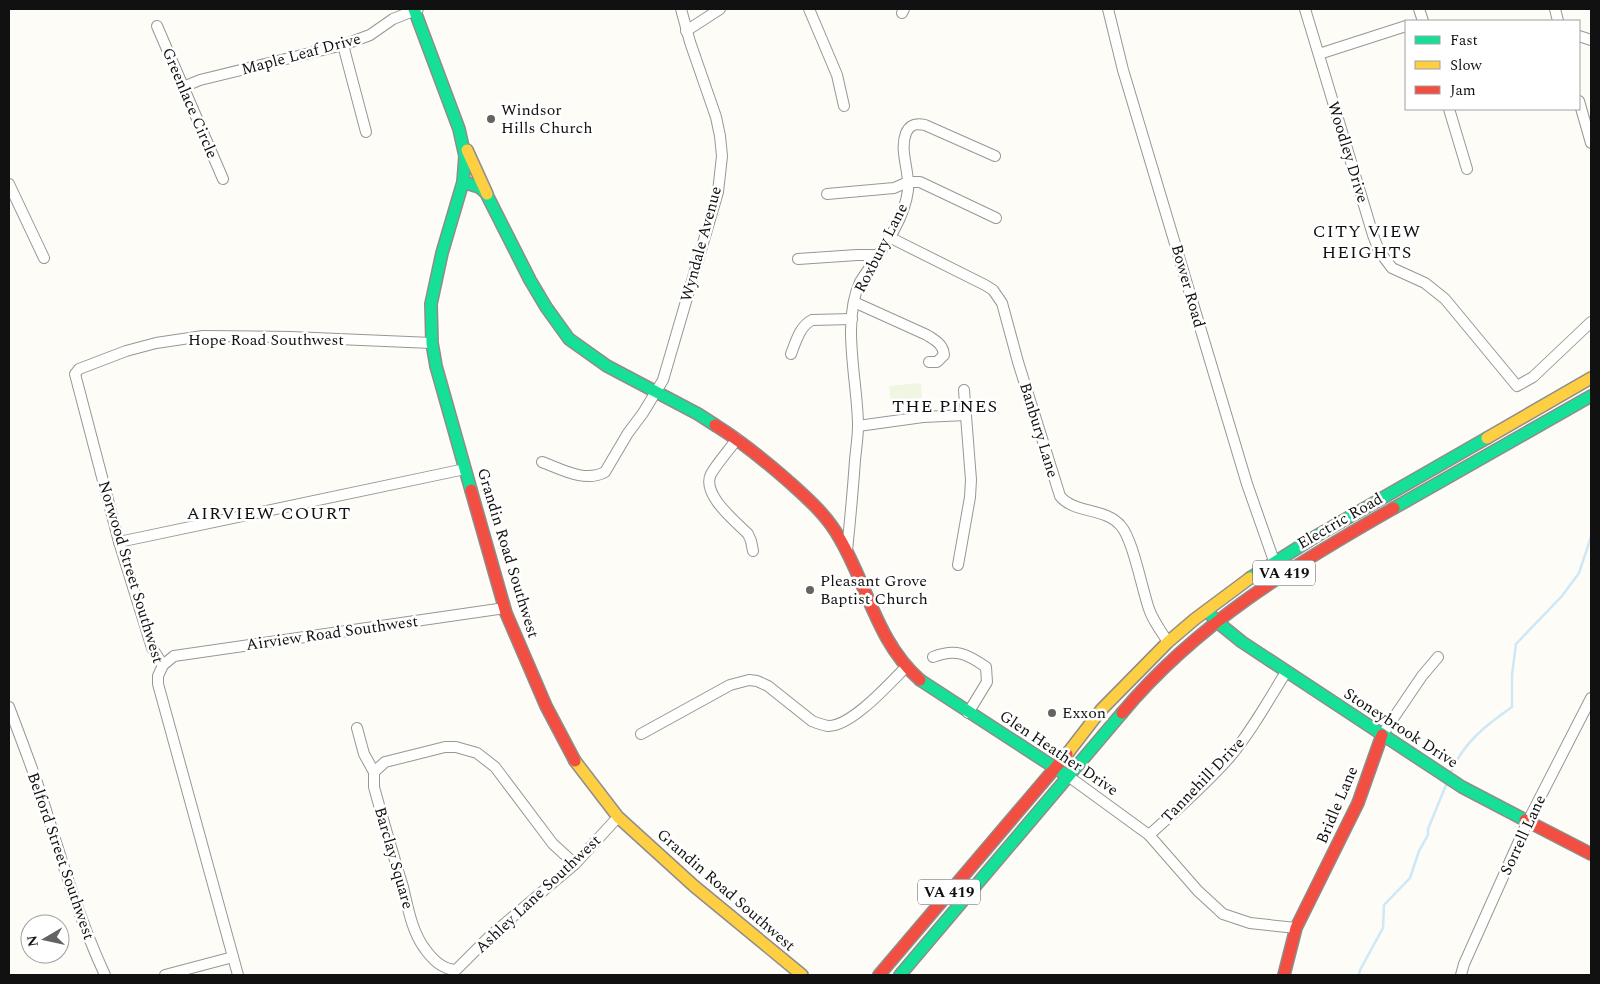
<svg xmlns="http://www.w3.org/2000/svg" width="1600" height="984" viewBox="0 0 1600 984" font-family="Spectral,serif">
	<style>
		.pitch { fill: #f0f6e1 }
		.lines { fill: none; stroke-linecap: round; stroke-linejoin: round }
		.stream { stroke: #cde8f7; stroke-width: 2.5 }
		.street-casing { stroke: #979795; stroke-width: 12 }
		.fast-casing { stroke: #8e8d8b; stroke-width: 14 }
		.slow-casing { stroke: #8e8d8b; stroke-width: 14 }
		.jam-casing { stroke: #8e8d8b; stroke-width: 14 }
		.street { stroke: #fffffe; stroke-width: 10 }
		.fast { stroke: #16e098; stroke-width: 11 }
		.slow { stroke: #ffcf43; stroke-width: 11 }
		.jam { stroke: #f24e42; stroke-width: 11 }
		.poi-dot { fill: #646362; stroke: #fff; stroke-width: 2 }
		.labels { text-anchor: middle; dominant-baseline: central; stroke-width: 5; stroke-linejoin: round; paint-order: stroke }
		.shield { fill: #fff; stroke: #585858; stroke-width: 1 }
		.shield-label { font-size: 15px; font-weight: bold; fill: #111 }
		.street-label { font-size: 16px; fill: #111; stroke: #fff }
		.poi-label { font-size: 16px; fill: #111; stroke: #fff; text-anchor: start }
		.neighbourhood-label { font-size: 18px; letter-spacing: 1px; fill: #111; stroke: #fff }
	</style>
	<rect width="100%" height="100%" fill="#fdfcf7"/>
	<path class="pitch" d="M921,383L922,398L891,401L889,386Z"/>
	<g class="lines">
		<g class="stream">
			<path d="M1451,772C1464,742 1486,725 1512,707V675L1516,644L1562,596L1579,573L1591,537"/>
			<path d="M1359,975L1360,970L1383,928L1384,905L1410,878L1419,851L1428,835V829L1446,785"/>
		</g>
		<defs>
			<g id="street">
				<path d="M809,9L837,75L844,106"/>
				<path d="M1108,9L1123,70L1247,484L1274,561"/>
				<path d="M1305,9L1373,235L1379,251L1392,268L1425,283L1445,299L1517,386L1533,377L1591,322"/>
				<path d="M1419,9L1423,21"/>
				<path d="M1555,9L1558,21"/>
				<path d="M902,13L904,9"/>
				<path d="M157,26L223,179"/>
				<path d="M686,31L720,9"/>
				<path d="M1579,36L1591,40"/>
				<path d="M343,45L366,132"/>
				<path d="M1319,54L1406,26"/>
				<path d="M183,87L200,80L343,45L370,35L393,19L418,9"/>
				<path d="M1579,101L1591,143"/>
				<path d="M1449,109L1467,169"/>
				<path d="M9,184L44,258"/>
				<path d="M827,194L894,188L908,182H920L996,218"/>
				<path d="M889,237L985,285L993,290L1002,303L1018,362L1060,496C1074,514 1105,507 1121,526C1133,540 1142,589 1149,609C1153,621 1161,631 1168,642"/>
				<path d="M798,259L857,255H877"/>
				<path d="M854,302L927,335C936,341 943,344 944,355L937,362H929"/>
				<path d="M791,354C796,341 800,326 812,320L852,319"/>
				<path d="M858,426L923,417L966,415"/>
				<path d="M737,439C729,450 718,462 711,474C701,494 735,521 748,534L751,541L753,551"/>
				<path d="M542,462C561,469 585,483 605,472L628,433L643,413L663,380L718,192L722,156L720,136L716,117L690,42L681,9"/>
				<path d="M119,542L465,469"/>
				<path d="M847,551C850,521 853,490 855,460C856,449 858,437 858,426C858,383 841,323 860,282C878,254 904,224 908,190C910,172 899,151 906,133C910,124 916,123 925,125L995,156"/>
				<path d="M958,565L970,497L971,480L964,390"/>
				<path d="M933,657C956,648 967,654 986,667L987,682L968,713"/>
				<path d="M163,665L174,656L181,655L505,608"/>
				<path d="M9,707C20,736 31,765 41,794C60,855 78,917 105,975"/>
				<path d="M357,728L364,754L374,772V787C383,820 393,854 403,887C408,908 412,932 425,949C433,960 442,969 456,970L490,936L575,864L618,817"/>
				<path d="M641,734L730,685L749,680L757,681L768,686L812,721C817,723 822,725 828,726C851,727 890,683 906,667"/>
				<path d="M1382,735L1422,676L1438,657"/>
				<path d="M374,772L385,762L445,747H456L477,753L495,767L553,844L575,864"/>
				<path d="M1068,776L1149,835L1198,891L1223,914L1250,923L1296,928"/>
				<path d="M1149,835C1176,811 1204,786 1229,758C1251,732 1268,701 1286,672"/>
				<path d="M165,975L233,957"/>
				<path d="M238,975L158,684V676L163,665L152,648L119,542L75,374L79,369L126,351L156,343L203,336L291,337L432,343"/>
				<path d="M1461,975L1464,964L1528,821L1591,698"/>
			</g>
			<g id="fast">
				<path d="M414,9L459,129L465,156L463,182L442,253L431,304L432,343L436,366L471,490"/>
				<path d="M463,182L479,187L486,193L530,280L546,307L569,339L607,366L698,414L715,425"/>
				<path d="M1394,508L1591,396"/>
				<path d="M1250,578L1318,535L1487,438"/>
				<path d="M1210,614L1216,621L1242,642L1462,787L1525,820"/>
				<path d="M920,680L1063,773"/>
				<path d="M900,975L1122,713"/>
			</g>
			<g id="slow">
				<path d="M467,150L487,194"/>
				<path d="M1487,438L1591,378"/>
				<path d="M1067,754L1101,710L1168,642L1195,619L1250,578"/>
				<path d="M575,761L618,817L694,886L802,975"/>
			</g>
			<g id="jam">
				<path d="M715,425C741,441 764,460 787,480C807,498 827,515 840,539C868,587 877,642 920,680"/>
				<path d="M471,490L506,613L546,706L575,761"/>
				<path d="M1122,713C1197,623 1294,565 1394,508"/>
				<path d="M1525,820L1591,854"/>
				<path d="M879,975L1067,754"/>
				<path d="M1284,975L1296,928L1358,803L1382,735"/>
			</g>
		</defs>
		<use href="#street" class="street-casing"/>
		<use href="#fast" class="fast-casing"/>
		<use href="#slow" class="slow-casing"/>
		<use href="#jam" class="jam-casing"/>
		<use href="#street" class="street"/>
		<use href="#fast" class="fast"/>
		<use href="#slow" class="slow"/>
		<use href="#jam" class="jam"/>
	</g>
	<g class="poi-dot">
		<circle cx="491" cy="119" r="5"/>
		<circle cx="810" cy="590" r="5"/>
		<circle cx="1052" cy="713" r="5"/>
	</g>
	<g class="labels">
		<g class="shield">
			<rect x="1253" y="560.5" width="62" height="25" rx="4"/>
			<rect x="918" y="879.5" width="62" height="25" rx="4"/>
		</g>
		<g class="shield-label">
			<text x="1284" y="573">VA 419</text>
			<text x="949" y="892">VA 419</text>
		</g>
		<g class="street-label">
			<text transform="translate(301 54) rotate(-15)">Maple Leaf Drive</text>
			<text transform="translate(190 103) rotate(67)">Greenlace Circle</text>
			<text transform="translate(1348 152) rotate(73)">Woodley Drive</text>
			<text transform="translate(701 244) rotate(-75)">Wyndale Avenue</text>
			<text transform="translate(881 248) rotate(-63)">Roxbury Lane</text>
			<text transform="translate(1188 286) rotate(74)">Bower Road</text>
			<text x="266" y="340">Hope Road Southwest</text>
			<text transform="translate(1039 430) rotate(73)">Banbury Lane</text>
			<text transform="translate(1340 521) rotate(-30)">Electric Road</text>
			<text transform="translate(508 553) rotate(73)">Grandin Road Southwest</text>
			<text transform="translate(131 572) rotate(73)">Norwood Street Southwest</text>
			<text transform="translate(332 633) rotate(-8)">Airview Road Southwest</text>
			<text transform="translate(1401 728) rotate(33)">Stoneybrook Drive</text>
			<text transform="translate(1059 753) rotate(34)">Glen Heather Drive</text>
			<text transform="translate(1203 780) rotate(-46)">Tannehill Drive</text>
			<text transform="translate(1337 805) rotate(-67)">Bridle Lane</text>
			<text transform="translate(1523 835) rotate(-65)">Sorrell Lane</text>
			<text transform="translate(61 856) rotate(71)">Belford Street Southwest</text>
			<text transform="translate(394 858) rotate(74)">Barclay Square</text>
			<text transform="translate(726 890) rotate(41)">Grandin Road Southwest</text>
			<text transform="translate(538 894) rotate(-43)">Ashley Lane Southwest</text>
		</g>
		<g class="poi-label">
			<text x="501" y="110">Windsor<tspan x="501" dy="18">Hills Church</tspan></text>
			<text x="820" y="581">Pleasant Grove<tspan x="820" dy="18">Baptist Church</tspan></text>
			<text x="1062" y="713">Exxon</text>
		</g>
		<g class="neighbourhood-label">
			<text x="1367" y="231">CITY VIEW<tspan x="1367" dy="21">HEIGHTS</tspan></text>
			<text x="945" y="406">THE PINES</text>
			<text x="269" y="513">AIRVIEW COURT</text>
		</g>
	</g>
	<rect width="1600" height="984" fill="none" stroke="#111111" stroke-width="20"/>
	<rect x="1405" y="20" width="175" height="90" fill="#ffffff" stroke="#a0a0a0"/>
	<rect x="1415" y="36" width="25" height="8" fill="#16e098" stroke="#a0a0a0"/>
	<text x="1450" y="45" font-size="15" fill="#111111">Fast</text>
	<rect x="1415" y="61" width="25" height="8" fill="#ffcf43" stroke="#a0a0a0"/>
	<text x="1450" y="70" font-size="15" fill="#111111">Slow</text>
	<rect x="1415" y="86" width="25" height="8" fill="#f24e42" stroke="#a0a0a0"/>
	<text x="1450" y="95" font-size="15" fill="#111111">Jam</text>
	<g transform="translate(45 939) rotate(261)"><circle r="24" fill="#ffffff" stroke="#a0a0a0"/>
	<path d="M0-4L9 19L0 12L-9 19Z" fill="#646362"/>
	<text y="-8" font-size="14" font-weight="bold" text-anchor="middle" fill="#111111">N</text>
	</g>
</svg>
